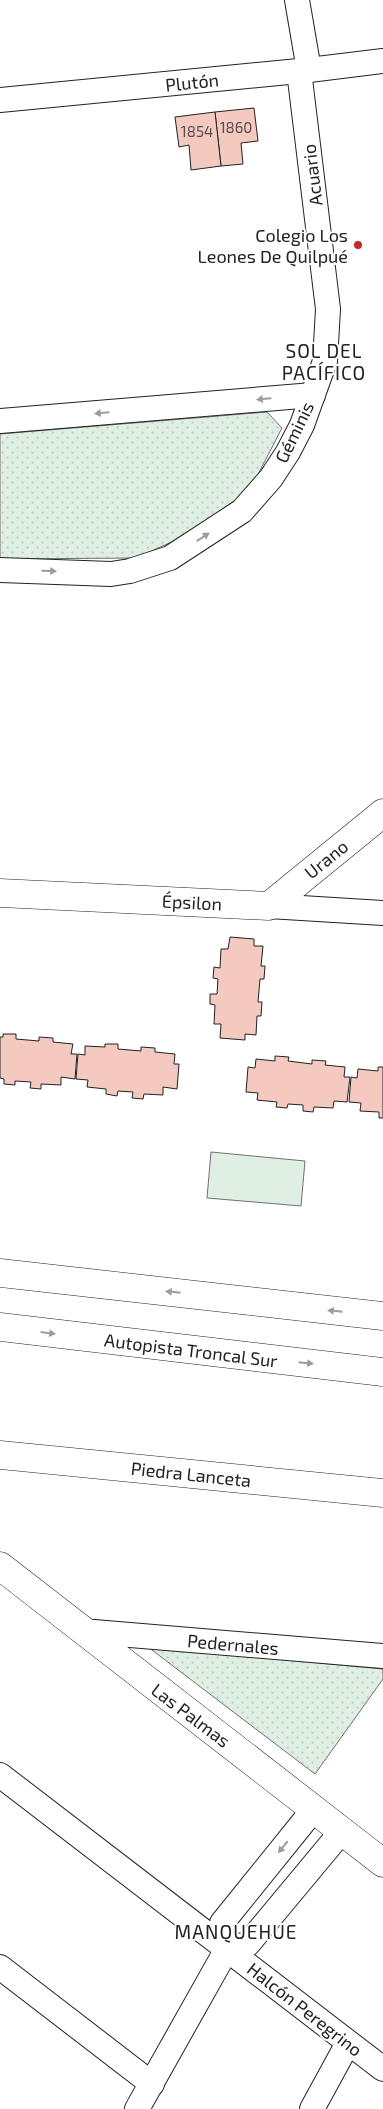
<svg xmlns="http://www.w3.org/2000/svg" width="383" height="2109" viewBox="0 0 383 2109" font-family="'Exo 2',sans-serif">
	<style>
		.park { fill: url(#park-dots); stroke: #6f6f6f }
		.pitch { fill: #e0efe3; stroke: #6f6f6f }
		.building { fill: #f3c9c0; stroke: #222 }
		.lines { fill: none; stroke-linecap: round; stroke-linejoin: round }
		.minor-casing { stroke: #222; stroke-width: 26 }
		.tertiary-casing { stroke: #222; stroke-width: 29 }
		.motorway-casing { stroke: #222; stroke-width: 29 }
		.minor { stroke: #fff; stroke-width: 24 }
		.tertiary { stroke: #fff; stroke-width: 28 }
		.motorway { stroke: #fff; stroke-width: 28 }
		.oneway { fill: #9c9c9c }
		.poi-dot { fill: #c62828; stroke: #fff; stroke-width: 2 }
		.labels { text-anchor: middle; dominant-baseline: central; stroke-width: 4; stroke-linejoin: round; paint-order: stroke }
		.number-label { font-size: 15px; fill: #564c4a }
		.street-label { font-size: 18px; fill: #222; stroke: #fff }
		.poi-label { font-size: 18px; fill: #222; stroke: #fff; text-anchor: end }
		.neighbourhood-label { font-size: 19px; letter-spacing: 1px; fill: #222; stroke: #fff }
	</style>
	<defs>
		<pattern id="park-dots" width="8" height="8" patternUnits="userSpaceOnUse" patternTransform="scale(1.25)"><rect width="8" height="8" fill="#e0efe3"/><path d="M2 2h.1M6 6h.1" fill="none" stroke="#c0cdc2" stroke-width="1.8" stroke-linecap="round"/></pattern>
	</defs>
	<rect width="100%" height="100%" fill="#fff"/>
	<g class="park">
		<path d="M267,412L282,428L251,488L196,531L136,558L0,559V434Z"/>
		<path d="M148,1647L383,1669V1679L315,1774Z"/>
	</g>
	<path class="pitch" d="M211,1152L305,1161L301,1206L207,1198Z"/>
	<g class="building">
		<path d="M254,108L258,141L241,143L243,164L221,166L215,112Z"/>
		<path d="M215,112L221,166L191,170L189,145L179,147L175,117Z"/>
		<path d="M230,937L254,939V946H263L261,966H265L264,979H260L258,1002H262L261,1016H257L256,1035L245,1034V1040L220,1038L221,1024H214L215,1005L210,1004V994H217L218,979L213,978L214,967L220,968L221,949H228Z"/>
		<path d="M3,1034H16V1039L39,1041V1037L53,1038V1042L73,1044L71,1054H77L75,1079L61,1077V1085L41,1084V1089L30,1088L31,1082L15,1081V1085L4,1084V1079L0,1078V1037H3Z"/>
		<path d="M105,1044H118V1049L141,1051V1047L155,1048V1052L175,1054L174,1064H179L177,1089L163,1087V1095L144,1094L143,1099L132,1098L133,1092L118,1091L117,1096L106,1094V1089L87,1087L88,1080L76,1079L78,1054L85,1055V1046L105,1047Z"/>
		<path d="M275,1056L289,1057L288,1061L312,1064V1060L326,1061L325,1065L345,1067L344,1077H350L347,1102L334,1101L333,1108L314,1107L313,1112L303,1111V1105L288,1104L287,1108L276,1107L277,1102L257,1100L258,1093L246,1092L248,1067L255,1068L256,1059L275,1061Z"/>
		<path d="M378,1067H383V1118H379V1112L360,1111L361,1103L349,1102L351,1077L357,1078L358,1069L378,1071Z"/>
	</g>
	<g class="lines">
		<defs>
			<g id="minor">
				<path d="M297,0L309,70"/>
				<path d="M0,100L309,70L383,61"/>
				<path d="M0,421L313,395"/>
				<path d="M0,570L111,574L130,571L170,558L242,511L271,478L288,452L302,425L325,361L328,309L299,71"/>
				<path d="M269,906L383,913"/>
				<path d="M82,1631L383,1656"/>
				<path d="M0,1775L383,2069"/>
				<path d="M227,1949L248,1944L342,1831"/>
				<path d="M0,1967L152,2084"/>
				<path d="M137,2109L227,1949L222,1923L314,1809"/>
				<path d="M312,2109L348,2043"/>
			</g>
			<g id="tertiary">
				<path d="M0,893L269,906L383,813"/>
				<path d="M0,1455L383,1493"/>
				<path d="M0,1566L383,1863"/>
			</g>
			<g id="motorway">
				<path d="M0,1273L383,1316"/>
				<path d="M0,1327L383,1372"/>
			</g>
		</defs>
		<use href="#minor" class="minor-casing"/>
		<use href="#tertiary" class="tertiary-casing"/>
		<use href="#motorway" class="motorway-casing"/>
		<use href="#minor" class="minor"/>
		<use href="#tertiary" class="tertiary"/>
		<use href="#motorway" class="motorway"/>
	</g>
	<defs><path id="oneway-solid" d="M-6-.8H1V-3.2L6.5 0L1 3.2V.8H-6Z" transform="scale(1.25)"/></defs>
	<g class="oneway">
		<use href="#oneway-solid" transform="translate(264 399) rotate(175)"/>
		<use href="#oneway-solid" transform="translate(102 413) rotate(175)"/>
		<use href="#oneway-solid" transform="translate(203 537) rotate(-33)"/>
		<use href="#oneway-solid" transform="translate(49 571) rotate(2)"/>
		<use href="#oneway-solid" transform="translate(173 1292) rotate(-174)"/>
		<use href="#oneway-solid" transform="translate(335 1311) rotate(-174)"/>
		<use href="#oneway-solid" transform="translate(48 1333) rotate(7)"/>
		<use href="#oneway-solid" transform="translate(306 1363) rotate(6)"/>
		<use href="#oneway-solid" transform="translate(283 1847) rotate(129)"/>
	</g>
	<circle class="poi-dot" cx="358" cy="245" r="5"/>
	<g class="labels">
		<g class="number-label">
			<text x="236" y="127">1860</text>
			<text x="197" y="131">1854</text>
		</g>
		<g class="street-label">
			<text transform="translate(192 82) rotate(-6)">Plutón</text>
			<text transform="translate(312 175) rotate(-97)">Acuario</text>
			<text transform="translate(294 432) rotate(-64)">Géminis</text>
			<text transform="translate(326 859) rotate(-39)">Urano</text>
			<text transform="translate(192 902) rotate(3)">Épsilon</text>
			<text transform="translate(191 1350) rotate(7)">Autopista Troncal Sur</text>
			<text transform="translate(191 1474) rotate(6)">Piedra Lanceta</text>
			<text transform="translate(233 1644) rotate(5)">Pedernales</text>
			<text transform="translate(191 1715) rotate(37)">Las Palmas</text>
			<text transform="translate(305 2009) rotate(38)">Halcón Peregrino</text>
		</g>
		<g class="poi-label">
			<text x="348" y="235">Colegio Los<tspan x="348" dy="21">Leones De Quilpué</tspan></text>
		</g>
		<g class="neighbourhood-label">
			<text x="324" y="350">SOL DEL<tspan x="324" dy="22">PACÍFICO</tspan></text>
			<text x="236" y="1931">MANQUEHUE</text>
		</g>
	</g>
</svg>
